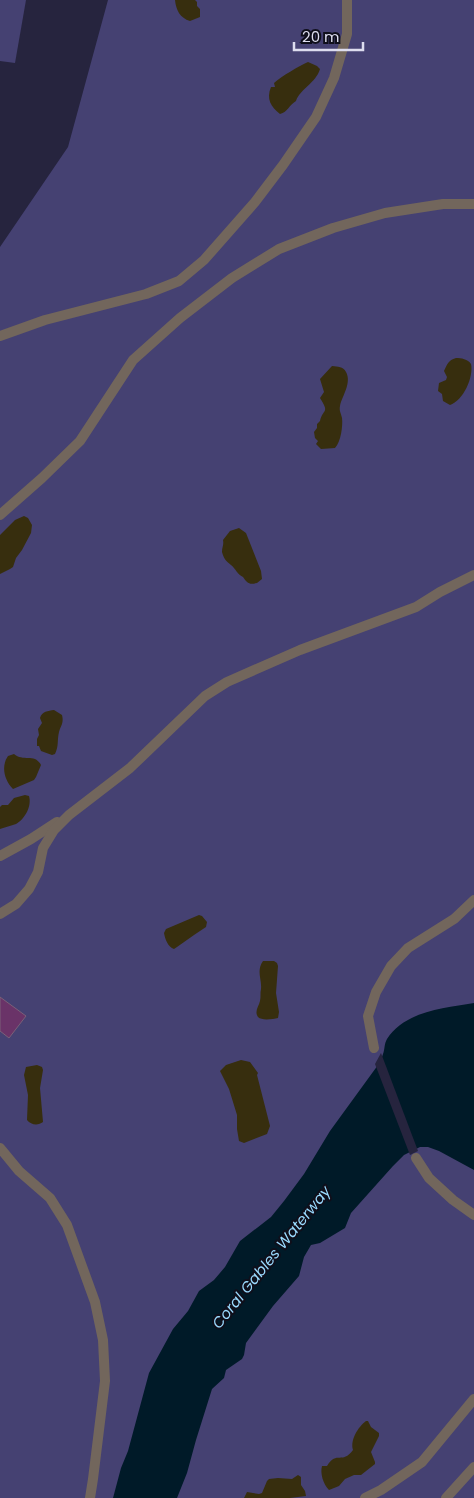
<svg xmlns="http://www.w3.org/2000/svg" width="474" height="1498" viewBox="0 0 474 1498" font-family="Poppins,sans-serif">
	<style>
		.green { fill: #454172 }
		.sand { fill: #372e0e }
		.water { fill: #001a28 }
		.pier { fill: #26243e }
		.building { fill: #6a3368; stroke: #7a6078 }
		.lines { fill: none; stroke-linecap: round; stroke-linejoin: round }
		.service { stroke: #72665c; stroke-width: 10 }
		.labels { text-anchor: middle; dominant-baseline: central; stroke-width: 4; stroke-linejoin: round; paint-order: stroke }
		.water-label { font-size: 15px; font-style: italic; fill: #9adafe; stroke: #0f0f1b }
	</style>
	<rect width="100%" height="100%" fill="#26243e"/>
	<g class="green">
		<path d="M0,0H26L15,63L0,61Z"/>
		<path d="M108,0H474V1498H0V247L68,147Z"/>
	</g>
	<g class="sand">
		<path d="M175,0H195L197,2V6L200,9V17L190,21C180,18 176,10 175,0Z"/>
		<path d="M308,62L317,66L320,69C316,83 300,89 296,101C289,105 288,112 280,114C271,107 266,99 271,87H275L274,83C282,76 299,66 308,62Z"/>
		<path d="M456,358C461,358 468,359 471,364C474,377 463,401 450,405L443,401L442,394L438,391L439,383L446,380L447,377L444,371C447,365 448,360 456,358Z"/>
		<path d="M332,366C338,367 343,366 346,372C352,383 342,396 340,406C339,411 341,413 342,418C343,425 341,442 335,448L321,449L316,444L318,441L315,438L314,432L317,428V424L320,421C323,408 330,414 320,398L324,392L320,379Z"/>
		<path d="M24,516L28,518L32,525L31,533L22,550L16,558L13,567L10,569L0,574V535L15,520Z"/>
		<path d="M239,528L246,533L261,571L262,579L257,583C249,585 247,583 243,577C237,574 236,569 231,565C226,561 224,559 222,552C222,547 224,545 223,540L230,531Z"/>
		<path d="M54,710L62,715C64,723 61,725 59,732C57,740 59,746 55,754L52,755L41,751L39,746H37V739L39,735L38,729L42,723L40,718C42,711 48,711 54,710Z"/>
		<path d="M14,754C23,762 35,753 41,765L36,777L34,780L13,789C4,780 1,766 8,756Z"/>
		<path d="M25,795L29,796C32,806 25,819 16,824C11,826 5,827 0,829V807L2,805H8L14,798Z"/>
		<path d="M199,915L202,916L207,922L206,927L194,935L177,947L174,949C168,947 165,939 164,933L166,929Z"/>
		<path d="M263,961H274L277,963L278,966L276,993L279,1012L278,1018C273,1019 262,1021 258,1017C254,1011 259,1006 260,1001C261,997 260,993 261,989C262,979 256,971 263,961Z"/>
		<path d="M241,1060L250,1062L258,1073L257,1075L269,1122L270,1126L267,1134L244,1143L239,1141L237,1129V1115L229,1089L220,1071L226,1065Z"/>
		<path d="M37,1065L42,1067L43,1070L40,1088L43,1122C38,1126 31,1125 27,1120L28,1095L24,1075L26,1067Z"/>
		<path d="M366,1421H368L371,1427L379,1433V1436L371,1452L375,1462V1464L361,1475H354L345,1479L339,1486L329,1490C323,1484 320,1473 322,1466H327C337,1450 342,1465 353,1450C350,1440 358,1427 366,1421Z"/>
		<path d="M298,1475L301,1477V1485L305,1491L306,1496L290,1498H244L247,1492L259,1494L262,1493L267,1481L269,1479L278,1478L292,1479Z"/>
	</g>
	<path class="water" d="M474,1003V1170L439,1151L428,1147H420L404,1155L393,1166L351,1213L345,1228L320,1243L311,1245L304,1257L299,1276L273,1306L246,1343L244,1355L242,1359L226,1370L224,1378L212,1389L196,1440L187,1473L177,1498H113L121,1468L128,1451L149,1373L173,1329L188,1311L199,1291L214,1280L225,1267L240,1241L271,1217L284,1201L304,1174L330,1131L378,1065C380,1061 382,1058 383,1054C385,1049 384,1044 387,1039C405,1011 444,1008 474,1003Z"/>
	<path class="pier" d="M381,1053L418,1151L410,1155L375,1064Z"/>
	<path class="building" d="M0,997L26,1016L9,1038L0,1031Z"/>
	<g class="lines">
		<g class="service">
			<path d="M0,336L45,320L146,294L179,281L204,260L255,202L283,165L316,117L334,78L347,34V0"/>
			<path d="M0,515L42,478L80,441L133,360L180,318L232,278L279,249L333,228L385,213L443,204H474"/>
			<path d="M0,856L31,839L57,822"/>
			<path d="M0,914L16,904L29,889L38,872L43,848L54,830L69,815L130,768L205,696L227,682L300,650L416,607L440,592L474,575"/>
			<path d="M374,1048L368,1016L376,992L391,966L408,948L454,919L474,900"/>
			<path d="M0,1148L19,1171L50,1198L67,1225L95,1302L103,1340L105,1381L93,1479L90,1498"/>
			<path d="M416,1158L429,1178L453,1200L474,1215"/>
			<path d="M365,1498L381,1490L422,1462L474,1399"/>
			<path d="M446,1498L474,1467"/>
		</g>
	</g>
	<g class="labels">
		<g class="water-label">
			<text transform="translate(271 1257) rotate(-51)">Coral Gables Waterway</text>
		</g>
	</g>
	<path d="M294 42v8h69v-8" fill="none" stroke="#ddddef" stroke-width="2.5"/>
	<text x="302" y="42" font-size="15" fill="#ddddef" stroke="#0f0f1b" stroke-width="4" paint-order="stroke">20 m</text>
</svg>
